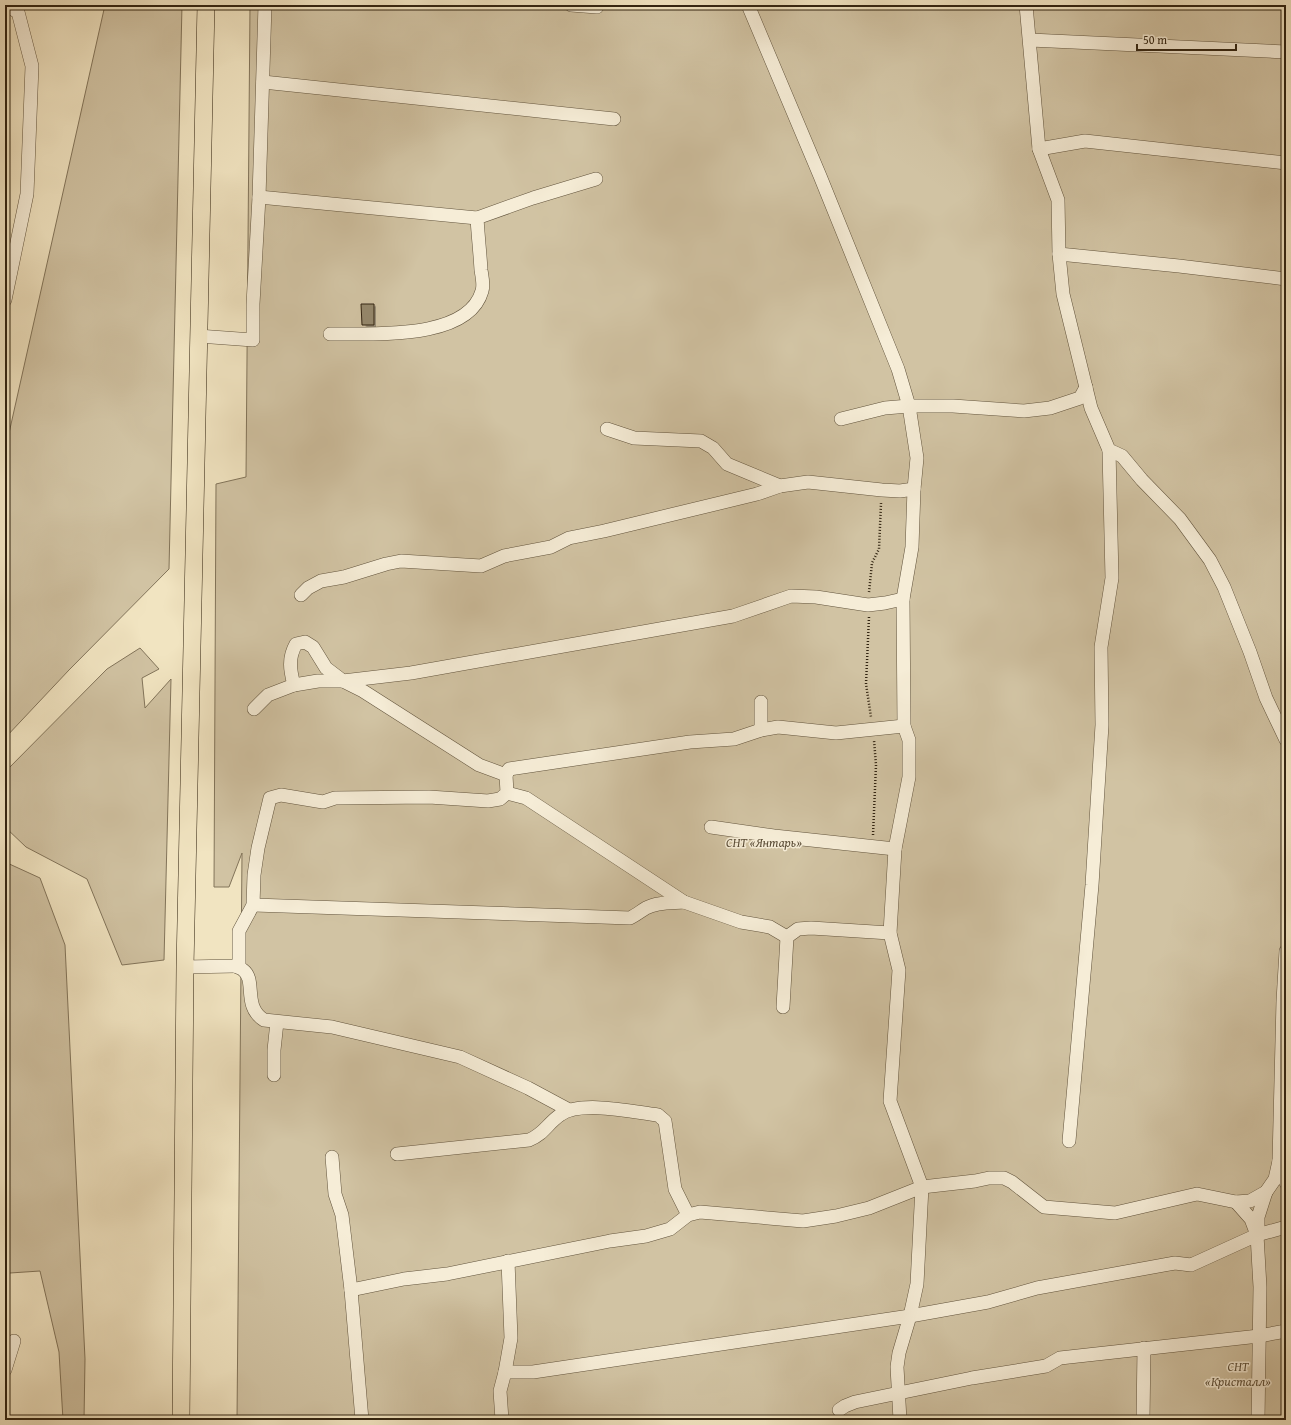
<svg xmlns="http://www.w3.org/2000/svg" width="1291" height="1425" viewBox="0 0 1291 1425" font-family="'Gentium Book Plus',serif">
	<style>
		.green { fill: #d1c3a3; stroke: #82745a }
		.building { fill: #95886d; stroke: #322411; filter: url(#shadow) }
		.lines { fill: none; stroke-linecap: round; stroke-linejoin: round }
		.minor-casing { stroke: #62543d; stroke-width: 14 }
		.major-casing { stroke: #322411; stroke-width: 18 }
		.path { stroke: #322411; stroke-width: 2.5; stroke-dasharray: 1 2; stroke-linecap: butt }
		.minor { stroke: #f6edd7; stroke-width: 13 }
		.major { stroke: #f1e4c1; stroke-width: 17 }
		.labels { text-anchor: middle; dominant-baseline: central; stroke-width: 3; stroke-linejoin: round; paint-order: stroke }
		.park-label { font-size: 13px; font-style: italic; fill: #5a4c36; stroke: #f6edd7 }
	</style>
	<defs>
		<filter id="shadow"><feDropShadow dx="4.5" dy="2.5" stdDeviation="0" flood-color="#0004"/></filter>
	</defs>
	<rect width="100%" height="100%" fill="#f1e4c1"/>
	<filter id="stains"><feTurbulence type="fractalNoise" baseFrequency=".005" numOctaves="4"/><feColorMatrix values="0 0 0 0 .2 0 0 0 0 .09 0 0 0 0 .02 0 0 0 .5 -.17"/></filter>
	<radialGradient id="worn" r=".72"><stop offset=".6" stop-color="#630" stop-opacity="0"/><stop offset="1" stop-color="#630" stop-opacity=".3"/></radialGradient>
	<g class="green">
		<path d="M105,5H182L169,569L69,670L5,738V451Z"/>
		<path d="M250,5H1286V1420H237L242,853L229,887H214L216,484L246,477Z"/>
		<path d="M140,648L159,669L142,678L145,708L171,679L164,960L122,965L87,879L26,847L5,827V772L107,669Z"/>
		<path d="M5,862L40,878L65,945L85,1359L84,1420H63L59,1352L40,1271L10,1273L5,1274Z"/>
	</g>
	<path class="building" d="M361,304H374V325H362Z"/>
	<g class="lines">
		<defs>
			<g id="minor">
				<path d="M5,5L18,12L32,66L27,194L5,300"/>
				<path d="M571,5L597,7"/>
				<path d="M748,5L820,176L898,369L909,406L917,458L914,489L912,547L903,599L904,726L909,740V777L895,849L890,933L899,970L890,1101L922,1187L917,1284L910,1316L899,1353L897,1367L900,1420"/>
				<path d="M1026,5L1039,149L1058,200L1059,254L1063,294L1091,408L1109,450L1122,456L1142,480L1180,519L1210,560L1224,587L1250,652L1266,698L1286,740"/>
				<path d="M1030,40L1286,52"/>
				<path d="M263,82L614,119"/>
				<path d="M1039,149L1085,141L1286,163"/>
				<path d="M259,197L477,218"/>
				<path d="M1059,254L1179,266L1286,279"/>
				<path d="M330,334C371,333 468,341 482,291C484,285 482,276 481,270C480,253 478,235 477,218L533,198L596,179"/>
				<path d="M198,336L253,340V304L259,197L265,5"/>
				<path d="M841,419L885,408L909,406H953L1024,411L1050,408L1080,398L1086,387"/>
				<path d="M607,429L634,438L701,441L713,448L727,464L780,486"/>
				<path d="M301,595L308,588L321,581L344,577L386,564L401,561L481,566L504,556L551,547L569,538L604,531L757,494L780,486L808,482L882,490L900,491L914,489"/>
				<path d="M294,685C290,670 288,658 296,644L305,642L313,647L326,668L343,681L363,691L479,765L506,775"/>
				<path d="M254,709L268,695L294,685L318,681H343L411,673L733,616L791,596L816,597L868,605L885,603L903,599"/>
				<path d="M761,730V702"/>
				<path d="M507,793L526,798L684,902L741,922L770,927L787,937"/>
				<path d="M711,827L774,836L895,849"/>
				<path d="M253,905L630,918C636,915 641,911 646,908C657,902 672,903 684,902"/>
				<path d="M1286,951L1283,1001L1279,1161L1286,1183"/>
				<path d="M235,966C237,967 241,968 243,970C257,980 242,1006 264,1020L332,1027L460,1057L528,1088L569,1110"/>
				<path d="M185,967L235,966L239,963V931L253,905L254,875L258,848L270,798L281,795L323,802L335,798L429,797L488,801L500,799L507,793L506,775L509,769L690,742L734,739L761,730L778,727L836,733L904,726"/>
				<path d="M783,1007L787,937L798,929L811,928L890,933"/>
				<path d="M274,1075V1050L277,1022"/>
				<path d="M1069,1141L1092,885L1102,725L1101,647L1112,578L1109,450"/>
				<path d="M397,1154L529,1140C544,1134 547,1124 560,1115C580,1100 633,1112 658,1115L665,1121L675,1189L688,1215"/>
				<path d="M332,1157L335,1194L342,1215L351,1290L362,1420"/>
				<path d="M1236,1202L1251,1219L1257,1235L1260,1287L1258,1420"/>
				<path d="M1258,1233V1217L1266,1192"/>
				<path d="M351,1290L404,1279L447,1274L610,1241L646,1236L670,1229L688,1215L700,1212L803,1221L836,1216L869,1208L922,1187L975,1181L989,1178H1004L1012,1182L1044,1207L1115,1213L1197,1194L1236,1202L1250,1201L1266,1192L1275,1179L1279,1161"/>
				<path d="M5,1370L14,1341"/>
				<path d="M505,1372H533L910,1316L988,1302L1037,1288L1175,1263L1191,1265L1257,1235L1286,1227"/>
				<path d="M839,1410L845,1406L855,1402L972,1378L1046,1366L1060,1358L1259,1336L1286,1331"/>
				<path d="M502,1420L500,1391L505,1372L511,1338L508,1261"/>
				<path d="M1143,1420L1144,1348"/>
			</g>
			<path id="major" d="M181,1420L185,967L206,5"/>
		</defs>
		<use href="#minor" class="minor-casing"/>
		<use href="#major" class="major-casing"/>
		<g class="path">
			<path d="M869,592L872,563L879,549L881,503"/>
			<path d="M869,617L866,684L871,717"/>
			<path d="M873,835L876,765L874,740"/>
		</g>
		<use href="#minor" class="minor"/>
		<use href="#major" class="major"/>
	</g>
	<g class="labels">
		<g class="park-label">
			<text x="764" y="842">СНТ «Янтарь»</text>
			<text x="1238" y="1366">СНТ<tspan x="1238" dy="15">«Кристалл»</tspan></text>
		</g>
	</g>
	<rect width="1291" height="1425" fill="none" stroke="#f1e4c1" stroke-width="20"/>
	<rect x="6" y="6" width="1279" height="1413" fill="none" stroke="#322411" stroke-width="2"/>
	<rect x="10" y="10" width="1271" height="1405" fill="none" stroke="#322411"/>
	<path d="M1137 44v6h99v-6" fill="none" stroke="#322411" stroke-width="2"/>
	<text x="1143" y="44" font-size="12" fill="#322411" stroke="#f6edd7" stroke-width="3" paint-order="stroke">50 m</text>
	<rect width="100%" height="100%" filter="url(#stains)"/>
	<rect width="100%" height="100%" fill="url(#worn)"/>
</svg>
